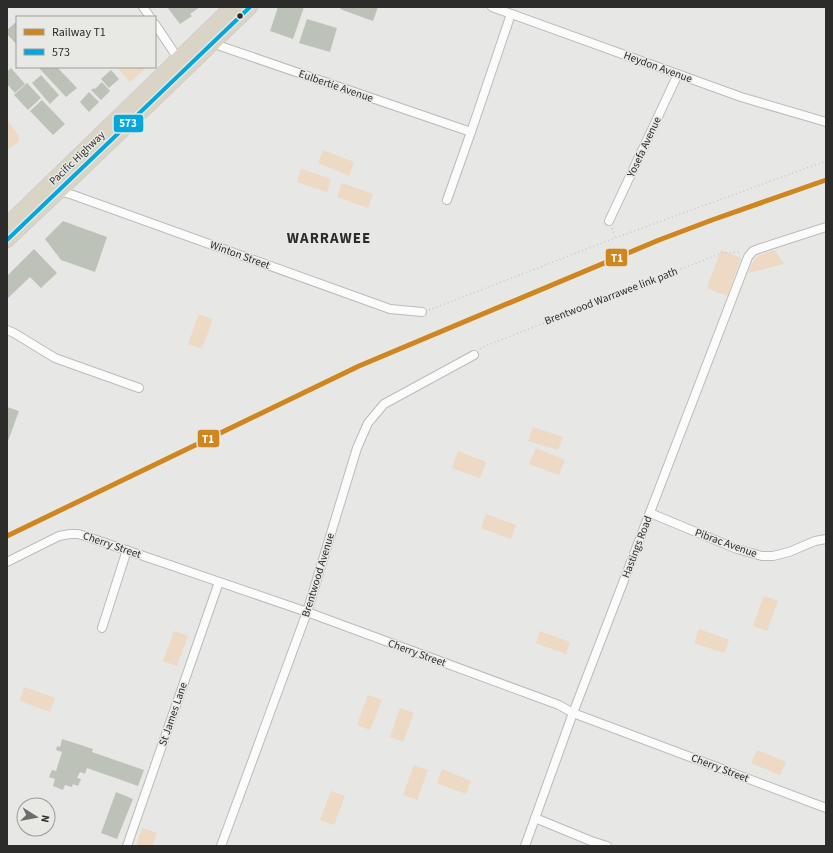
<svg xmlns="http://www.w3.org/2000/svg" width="833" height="853" viewBox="0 0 833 853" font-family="'Source Sans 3',sans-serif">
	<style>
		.green { fill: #edd9c4 }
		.building { fill: #bdc2b8 }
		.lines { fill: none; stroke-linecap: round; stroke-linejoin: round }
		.street-casing { stroke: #bbbbb9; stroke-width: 10 }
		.highway-casing { stroke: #c4c4c3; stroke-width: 16 }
		.path { stroke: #c7c7c6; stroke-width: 1.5; stroke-dasharray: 1 3; stroke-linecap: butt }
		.street { stroke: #fbfbfb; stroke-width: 8 }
		.highway { stroke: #d9d4c5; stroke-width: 15 }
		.bus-1-casing { stroke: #e8e8e4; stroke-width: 7 }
		.bus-1 { stroke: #04a7db; stroke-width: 4 }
		.rail-1-casing { stroke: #e8e8e4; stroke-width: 8 }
		.rail-1 { stroke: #d0861f; stroke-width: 5 }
		.bus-dot { fill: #2c2c2a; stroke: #e8e8e4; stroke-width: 1.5 }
		.labels { text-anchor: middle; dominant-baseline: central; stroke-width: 3; stroke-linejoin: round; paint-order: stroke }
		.street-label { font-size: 11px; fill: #2c2c2a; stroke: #e8e8e4 }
		.district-label { font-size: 15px; font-weight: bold; letter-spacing: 1px; fill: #2c2c2a; stroke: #e8e8e4 }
		.line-badge { stroke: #e8e8e4; stroke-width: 1.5 }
		.badge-label { font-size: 11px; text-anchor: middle; font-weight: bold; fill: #fff }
	</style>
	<rect width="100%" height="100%" fill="#e7e7e5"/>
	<g class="green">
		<path d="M117,67H147L130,82Z"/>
		<path d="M7,120L18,135L19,141L7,150Z"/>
		<path d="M323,150L354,162L349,176L318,163Z"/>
		<path d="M301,169L331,179L327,192L297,182Z"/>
		<path d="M342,183L373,194L368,208L337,197Z"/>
		<path d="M721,250L741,258L727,296L707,288Z"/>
		<path d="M775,250L784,264L748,273C755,254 757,256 775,250Z"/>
		<path d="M199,314L213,319L202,349L188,344Z"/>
		<path d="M533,427L563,437L558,450L528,441Z"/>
		<path d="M536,448L565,460L559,475L529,464Z"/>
		<path d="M458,451L486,462L480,478L452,468Z"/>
		<path d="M486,514L516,525L511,539L481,528Z"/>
		<path d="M764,596L778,601L767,631L753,626Z"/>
		<path d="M699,629L729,640L724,653L694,643Z"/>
		<path d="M174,631L188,636L177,666L163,661Z"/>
		<path d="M540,631L570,642L566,654L536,643Z"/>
		<path d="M24,687L55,698L50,712L20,701Z"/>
		<path d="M368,695L382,700L370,730L357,725Z"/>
		<path d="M400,708L414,713L403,742L390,737Z"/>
		<path d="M757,750L786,762L780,775L751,763Z"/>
		<path d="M414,765L428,770L417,800L403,795Z"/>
		<path d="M442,769L471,781L466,794L437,783Z"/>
		<path d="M331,791L345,796L334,825L320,820Z"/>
		<path d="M142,828L157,833L152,846H136Z"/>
	</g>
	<g class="building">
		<path d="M167,7H200L190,14L192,16L180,24Z"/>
		<path d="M278,7H304L293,39L270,31Z"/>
		<path d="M341,7H378L373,21L340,9Z"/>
		<path d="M307,19L337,28L330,52L299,43Z"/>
		<path d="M16,22L17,24V45L7,34V30Z"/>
		<path d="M38,67H57L77,88L66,97Z"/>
		<path d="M11,68L25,84L15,93L7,84V72Z"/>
		<path d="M111,70L119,79L109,88L101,79Z"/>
		<path d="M41,75L59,95L50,104L32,83Z"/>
		<path d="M102,82L110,91L101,100L91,90L94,88L95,89Z"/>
		<path d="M27,83L41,98L28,110L14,95Z"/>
		<path d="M89,92L99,102L89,112L80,102Z"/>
		<path d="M42,100L65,124L53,135L30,111Z"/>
		<path d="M63,221L107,237L95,272L61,260L45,239Z"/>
		<path d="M34,249L57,273L41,288L30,277L7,299V276Z"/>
		<path d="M7,407L19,411L7,444Z"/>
		<path d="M62,739L93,749L92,752L144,770L138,786L87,768L85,774L80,772L77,778L81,779L78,786L73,784L72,787L65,785L63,790L53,786L55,779L49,777L52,770L56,771L62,752L56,750L57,746L60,747Z"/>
		<path d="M116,792L133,799L117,839L101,833Z"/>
	</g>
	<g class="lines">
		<defs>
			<g id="street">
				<path d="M143,7L150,17"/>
				<path d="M492,7L741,97L826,122"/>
				<path d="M155,24L175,54L180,58"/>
				<path d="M212,42L213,43L223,47L471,132L511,14"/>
				<path d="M59,191L73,195L390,309L422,312"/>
				<path d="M447,200L471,132"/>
				<path d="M609,221L678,74"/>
				<path d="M7,330L14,333L55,358L139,388"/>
				<path d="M650,513L737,549L762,556H773L789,552L815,541L826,539"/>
				<path d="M7,562L59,536L70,534H78L88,537L307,612L559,705L573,713L826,808"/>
				<path d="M102,628L127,550"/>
				<path d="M535,818L591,841L607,846"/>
				<path d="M127,846L219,582"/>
				<path d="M221,846L307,612L357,448L368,423L384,404L474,355"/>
				<path d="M525,846L573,713L748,257L753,251L761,248L826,227"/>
			</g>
			<g id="highway">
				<path d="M7,225L232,7"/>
				<path d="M7,240L59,191L250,7"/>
			</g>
		</defs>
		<use href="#street" class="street-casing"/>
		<use href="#highway" class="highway-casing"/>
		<g class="path">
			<path d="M612,228L615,238"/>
			<path d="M429,310L615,238L826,161"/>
			<path d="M480,349L483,347L722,253L741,252"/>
		</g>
		<use href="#street" class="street"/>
		<use href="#highway" class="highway"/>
		<defs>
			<path id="bus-1" d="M7,240L250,7"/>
		</defs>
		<use href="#bus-1" class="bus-1-casing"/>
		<use href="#bus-1" class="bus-1"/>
		<defs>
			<path id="rail-1" d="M7,536L359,366L659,240L712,220L826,180"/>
		</defs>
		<use href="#rail-1" class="rail-1-casing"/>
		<use href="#rail-1" class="rail-1"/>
	</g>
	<circle class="bus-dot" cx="240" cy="16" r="3.5"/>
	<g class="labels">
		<g class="street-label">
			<text transform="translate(658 67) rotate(20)">Heydon Avenue</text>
			<text transform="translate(336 86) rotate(19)">Eulbertie Avenue</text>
			<text transform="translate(644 147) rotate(-65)">Yosefa Avenue</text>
			<text transform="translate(77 158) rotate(-44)">Pacific Highway</text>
			<text transform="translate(240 255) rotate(20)">Winton Street</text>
			<text transform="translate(611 296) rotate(-21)">Brentwood Warrawee link path</text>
			<text transform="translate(726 543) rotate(20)">Pibrac Avenue</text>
			<text transform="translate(112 545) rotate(19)">Cherry Street</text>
			<text transform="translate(637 547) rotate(-69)">Hastings Road</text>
			<text transform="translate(318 575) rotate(-73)">Brentwood Avenue</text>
			<text transform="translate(417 653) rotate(20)">Cherry Street</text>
			<text transform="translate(173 714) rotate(-71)">St James Lane</text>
			<text transform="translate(720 768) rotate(21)">Cherry Street</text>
		</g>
		<g class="district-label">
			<text x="329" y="238">WARRAWEE</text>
		</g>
	</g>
	<g class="line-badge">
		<rect x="113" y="114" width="31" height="19" rx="4" fill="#04a7db"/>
		<rect x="605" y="248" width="23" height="19" rx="4" fill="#d0861f"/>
		<rect x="197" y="429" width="23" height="19" rx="4" fill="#d0861f"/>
	</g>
	<g class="badge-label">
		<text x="128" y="127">573</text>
		<text x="617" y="262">T1</text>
		<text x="208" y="443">T1</text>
	</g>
	<rect width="833" height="853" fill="none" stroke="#2c2c2a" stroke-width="16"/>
	<rect x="16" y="16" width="140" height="52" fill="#e8e8e4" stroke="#9d9d9a"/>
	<rect x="24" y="29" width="20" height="6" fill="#d0861f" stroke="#9d9d9a"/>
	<text x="52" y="36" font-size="12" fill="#2c2c2a">Railway T1</text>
	<rect x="24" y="49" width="20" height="6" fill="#04a7db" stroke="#9d9d9a"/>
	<text x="52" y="56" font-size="12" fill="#2c2c2a">573</text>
	<g transform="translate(36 817) rotate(101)"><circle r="19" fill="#e8e8e4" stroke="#9d9d9a"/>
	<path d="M0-3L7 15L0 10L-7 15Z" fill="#6d6d6b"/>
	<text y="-6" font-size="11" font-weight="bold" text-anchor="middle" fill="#2c2c2a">N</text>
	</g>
</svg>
